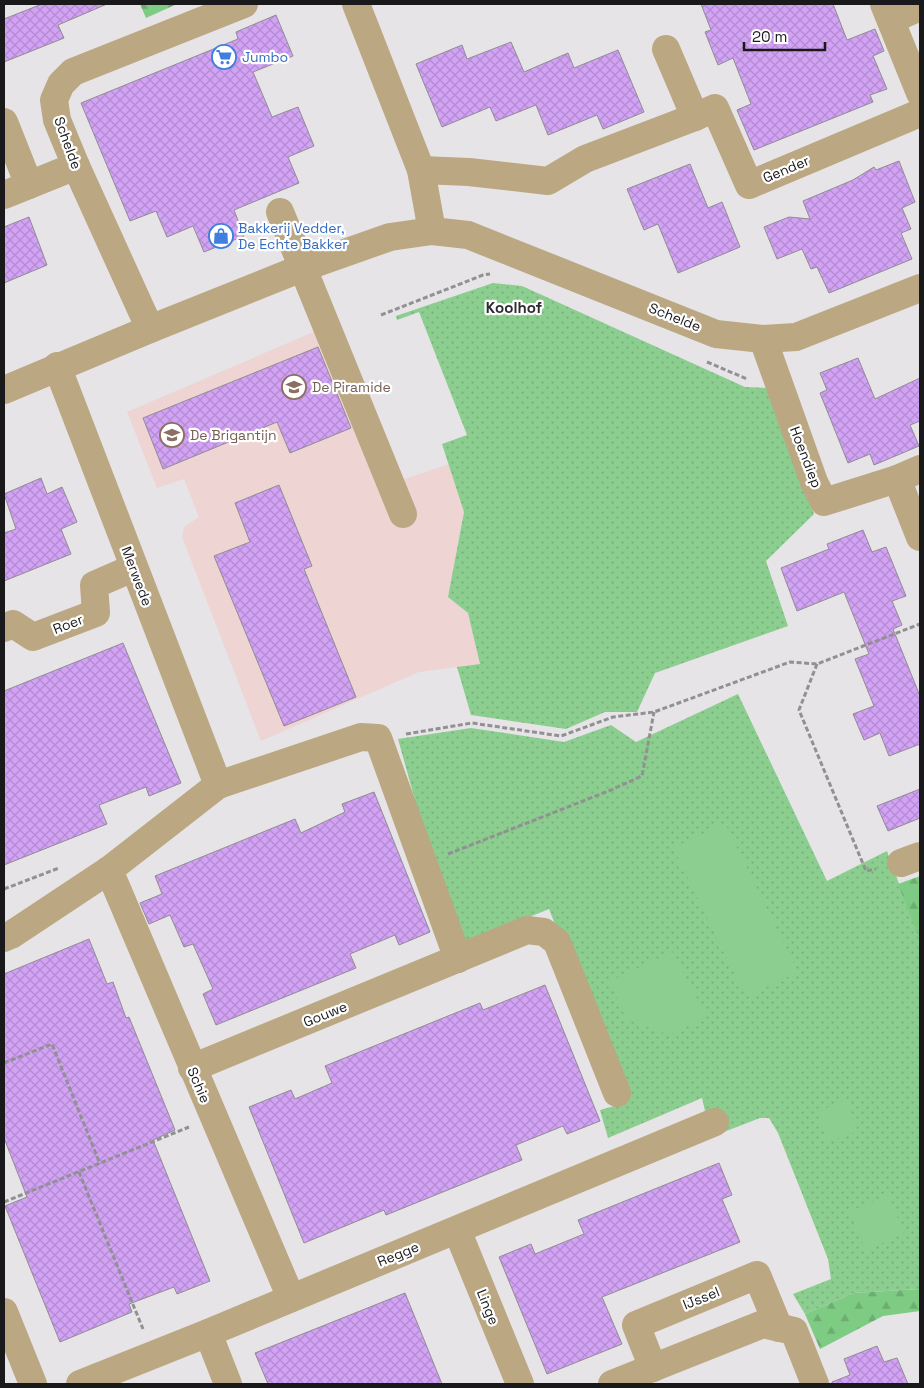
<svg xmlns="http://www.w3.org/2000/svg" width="924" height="1388" viewBox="0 0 924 1388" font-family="'Space Grotesk',sans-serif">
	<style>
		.education { fill: #eed4d3 }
		.grass { fill: url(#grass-dots) }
		.forest { fill: url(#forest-firs) }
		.park { fill: #8cce8f }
		.building { fill: url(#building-cross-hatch); stroke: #8f8d91 }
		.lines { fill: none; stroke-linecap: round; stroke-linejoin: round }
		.path { stroke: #919092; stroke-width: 3; stroke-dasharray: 5 2.5; stroke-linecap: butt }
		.minor { stroke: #bba781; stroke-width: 28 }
		.labels { text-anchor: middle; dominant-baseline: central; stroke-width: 4.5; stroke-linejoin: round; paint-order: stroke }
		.shop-label { font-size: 14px; fill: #366cbe; stroke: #fff; text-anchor: start }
		.street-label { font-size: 14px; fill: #19181a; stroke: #fff }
		.education-label { font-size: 14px; fill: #785e54; stroke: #fff; text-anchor: start }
		.neighbourhood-label { font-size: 15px; font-weight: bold; fill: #2c2b2d; stroke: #fff }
	</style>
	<defs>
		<pattern id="grass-dots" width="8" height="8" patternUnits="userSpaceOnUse" patternTransform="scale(1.25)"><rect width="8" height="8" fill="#8cce8f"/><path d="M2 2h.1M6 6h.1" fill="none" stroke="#78b07b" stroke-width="1.8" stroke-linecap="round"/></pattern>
		<pattern id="forest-firs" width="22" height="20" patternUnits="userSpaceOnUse" patternTransform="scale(1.25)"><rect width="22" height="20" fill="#7ecb83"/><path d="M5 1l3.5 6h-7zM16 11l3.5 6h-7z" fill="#6cae71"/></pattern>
		<pattern id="building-cross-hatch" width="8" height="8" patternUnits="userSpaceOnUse" patternTransform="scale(1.25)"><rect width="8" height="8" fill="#d2a2f5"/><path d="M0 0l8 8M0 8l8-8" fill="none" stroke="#b48bd1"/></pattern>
	</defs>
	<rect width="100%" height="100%" fill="#e6e4e7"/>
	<path class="education" d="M339,321L402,480L449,464L464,512L448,597L468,613L480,664L419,672L261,741L182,537L184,527L199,517L184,479L157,488L127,412Z"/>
	<g class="grass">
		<path d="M493,283L522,286L745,387L769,388L814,514L766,561L788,626L655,673L637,712H605L566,729L471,715L457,667L480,664L468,613L448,597L464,512L442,444L467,435L419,312L397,320L396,316Z"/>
		<path d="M738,694L827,881L887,851L920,941V1289L854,1293L805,1314L793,1294L831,1279L828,1259L778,1133L769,1118H760L711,1137L702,1098L608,1138L600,1110L625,1103L549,909L456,947L398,739L471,728L564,742L611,725L636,742Z"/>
	</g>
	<g class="forest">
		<path d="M140,4H177L146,18Z"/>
		<path d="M920,876V941L898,884Z"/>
		<path d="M920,1289V1311L883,1316L820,1349L805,1314L854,1293Z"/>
	</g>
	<g class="park">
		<path d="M725,823L798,972L746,997L673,848Z"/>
		<path d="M673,952L706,1017L669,1035L626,1019L610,981Z"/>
		<path d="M847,1100L858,1131L827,1142L817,1112Z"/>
		<path d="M889,1196L904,1234L865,1250L850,1211Z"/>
	</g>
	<g class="building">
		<path d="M42,4H107L58,25L64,38L4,62V19Z"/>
		<path d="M701,4H833L847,40L875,29L884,51L873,56L887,89L870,95L873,102L754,150L737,110L751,104L733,58L718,65L705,32L711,30Z"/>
		<path d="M276,15L293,56L253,72L272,117L298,107L314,146L288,157L299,183L234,210L244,236L204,252L193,226L167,237L156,211L130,221L81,103L238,39L236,32Z"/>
		<path d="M511,42L524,72L568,53L574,68L618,50L644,112L603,129L597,115L548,135L536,105L496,121L490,107L442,127L416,64L462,45L467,59Z"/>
		<path d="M899,161L915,202L902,208L911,229L901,233L912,259L829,293L817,267L811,269L802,249L777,259L764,227L789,217L810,219L803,201L853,180L874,167L876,170Z"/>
		<path d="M690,164L708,208L722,202L740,247L678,273L658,224L644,230L627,189Z"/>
		<path d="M29,217L47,265L4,283V227Z"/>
		<path d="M318,347L351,428L290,453L277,422L163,469L143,418Z"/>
		<path d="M858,358L875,399L920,378V421L910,425L919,446L874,465L870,454L848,463L820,393L827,390L820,373Z"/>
		<path d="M41,478L47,494L62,487L77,522L61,529L71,554L4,581V533L16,529L4,494Z"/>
		<path d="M279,485L312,566L304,569L356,697L284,726L214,556L250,542L235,503Z"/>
		<path d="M863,530L872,552L886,547L906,596L892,601L902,625L893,629L920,696V744L889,756L880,733L864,740L853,714L874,706L855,659L869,654L844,592L797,611L781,568L829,549L827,544Z"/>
		<path d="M123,643L181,783L149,796L146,787L99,805L107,824L4,865V691Z"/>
		<path d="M920,789V818L888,831L877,806Z"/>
		<path d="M374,792L430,932L399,945L395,935L350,954L356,968L216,1025L203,994L213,989L193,944L184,947L170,915L149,924L140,903L162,894L155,876L295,819L301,833L345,812L342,804Z"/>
		<path d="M89,939L107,984L113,982L126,1018L129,1017L175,1130L153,1140L210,1281L177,1294L174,1287L129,1304L132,1312L60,1342L5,1206L27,1197L4,1138V974Z"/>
		<path d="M545,985L600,1121L567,1134L563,1126L516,1145L522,1160L386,1215L384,1210L304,1243L249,1107L291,1090L295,1099L332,1083L325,1066L480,1003L483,1010Z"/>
		<path d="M719,1163L732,1195L722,1199L740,1242L602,1297L622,1344L547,1374L499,1257L531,1244L535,1254L584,1234L578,1220Z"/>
		<path d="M405,1293L442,1384H268L255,1353Z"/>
		<path d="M877,1346L884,1362L897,1358L908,1384H832V1382L850,1375L844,1359Z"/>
	</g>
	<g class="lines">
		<g class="path">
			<path d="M381,315L483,275L490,274"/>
			<path d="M707,362L747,379"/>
			<path d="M817,664L799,710L866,871L876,869"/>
			<path d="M406,734L472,723L561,736L613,717L654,712L790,662L817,664L920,624"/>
			<path d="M448,854L611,790L642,776L654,712"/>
			<path d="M4,889L59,868"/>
			<path d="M4,1063L52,1044L100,1164"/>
			<path d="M79,1172L143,1329"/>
			<path d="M4,1202L189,1127"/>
		</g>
		<g class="minor">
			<path d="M356,4L421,170L432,231"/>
			<path d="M884,4L920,93"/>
			<path d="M891,20L920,7"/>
			<path d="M666,49L695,117L715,108L749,185L920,113"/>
			<path d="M4,122L29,185"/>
			<path d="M421,170L469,172L548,181L585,159L695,117"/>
			<path d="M4,195L76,166"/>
			<path d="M280,212L403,514"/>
			<path d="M150,329L76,166L57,120L54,100L61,84L73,72L244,4"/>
			<path d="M763,339L814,482L824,502L897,479L920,469"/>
			<path d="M4,390L150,329L302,268L390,237L432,231L468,235L716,334L763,339L796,337L920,288"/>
			<path d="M897,479L920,537"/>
			<path d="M4,628L13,624L33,637L96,613L94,585L133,568"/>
			<path d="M218,785L361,737L378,738L458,959"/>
			<path d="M901,863L920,856"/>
			<path d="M109,870L291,1298"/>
			<path d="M4,938L11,935L109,870L218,785L57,366"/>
			<path d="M192,1068L527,930L544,932L557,942L617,1093"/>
			<path d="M457,1230L520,1384"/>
			<path d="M4,1312L33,1384"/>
			<path d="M208,1333L228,1384"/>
			<path d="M653,1368L636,1325L757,1275L779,1328"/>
			<path d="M80,1384L208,1333L715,1122"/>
			<path d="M612,1384L763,1324L794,1331L815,1384"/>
		</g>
	</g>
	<defs>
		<symbol id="supermarket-ring" viewBox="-11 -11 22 22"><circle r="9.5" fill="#fff" stroke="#3f7fe0" stroke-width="1.5"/><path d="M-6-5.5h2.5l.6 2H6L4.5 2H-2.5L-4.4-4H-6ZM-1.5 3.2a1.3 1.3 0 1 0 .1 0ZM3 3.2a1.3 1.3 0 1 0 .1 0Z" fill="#3f7fe0"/></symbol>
		<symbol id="shop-ring" viewBox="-11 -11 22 22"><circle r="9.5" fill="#fff" stroke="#3f7fe0" stroke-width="1.5"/><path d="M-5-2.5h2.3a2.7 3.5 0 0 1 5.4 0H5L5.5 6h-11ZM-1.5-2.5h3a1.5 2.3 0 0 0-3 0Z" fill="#3f7fe0"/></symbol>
		<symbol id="school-ring" viewBox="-11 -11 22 22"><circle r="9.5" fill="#fff" stroke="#8d6e63" stroke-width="1.5"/><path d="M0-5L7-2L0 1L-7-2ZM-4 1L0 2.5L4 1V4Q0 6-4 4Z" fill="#8d6e63"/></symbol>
	</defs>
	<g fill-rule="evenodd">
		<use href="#supermarket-ring" x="210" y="43" width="28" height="28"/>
		<use href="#shop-ring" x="207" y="222" width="28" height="28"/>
		<use href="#school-ring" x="280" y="373" width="28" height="28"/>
		<use href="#school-ring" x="158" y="421" width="28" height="28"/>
	</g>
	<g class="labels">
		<g class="shop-label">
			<text x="242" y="57">Jumbo</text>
			<text x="238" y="228">Bakkerij Vedder,<tspan x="238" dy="16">De Echte Bakker</tspan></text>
		</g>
		<g class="street-label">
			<text transform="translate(68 143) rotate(70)">Schelde</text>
			<text transform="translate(786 169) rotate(-23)">Gender</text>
			<text transform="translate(675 317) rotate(22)">Schelde</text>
			<text transform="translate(806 457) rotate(69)">Hoendiep</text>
			<text transform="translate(137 576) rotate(69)">Merwede</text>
			<text transform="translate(68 624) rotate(-21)">Roer</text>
			<text transform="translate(325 1014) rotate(-22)">Gouwe</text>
			<text transform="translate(199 1085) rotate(67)">Schie</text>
			<text transform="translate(398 1254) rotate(-22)">Regge</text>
			<text transform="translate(701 1298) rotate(-22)">IJssel</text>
			<text transform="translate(488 1307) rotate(68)">Linge</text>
		</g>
		<g class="education-label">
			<text x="312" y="387">De Piramide</text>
			<text x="190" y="435">De Brigantijn</text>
		</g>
		<g class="neighbourhood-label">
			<text x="514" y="307">Koolhof</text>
		</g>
	</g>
	<rect width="924" height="1388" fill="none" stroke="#19181a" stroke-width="10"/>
	<path d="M744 42v8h81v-8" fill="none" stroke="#19181a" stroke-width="2.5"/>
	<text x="752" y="42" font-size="15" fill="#19181a" stroke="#ffffff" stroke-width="4" paint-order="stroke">20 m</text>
</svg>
